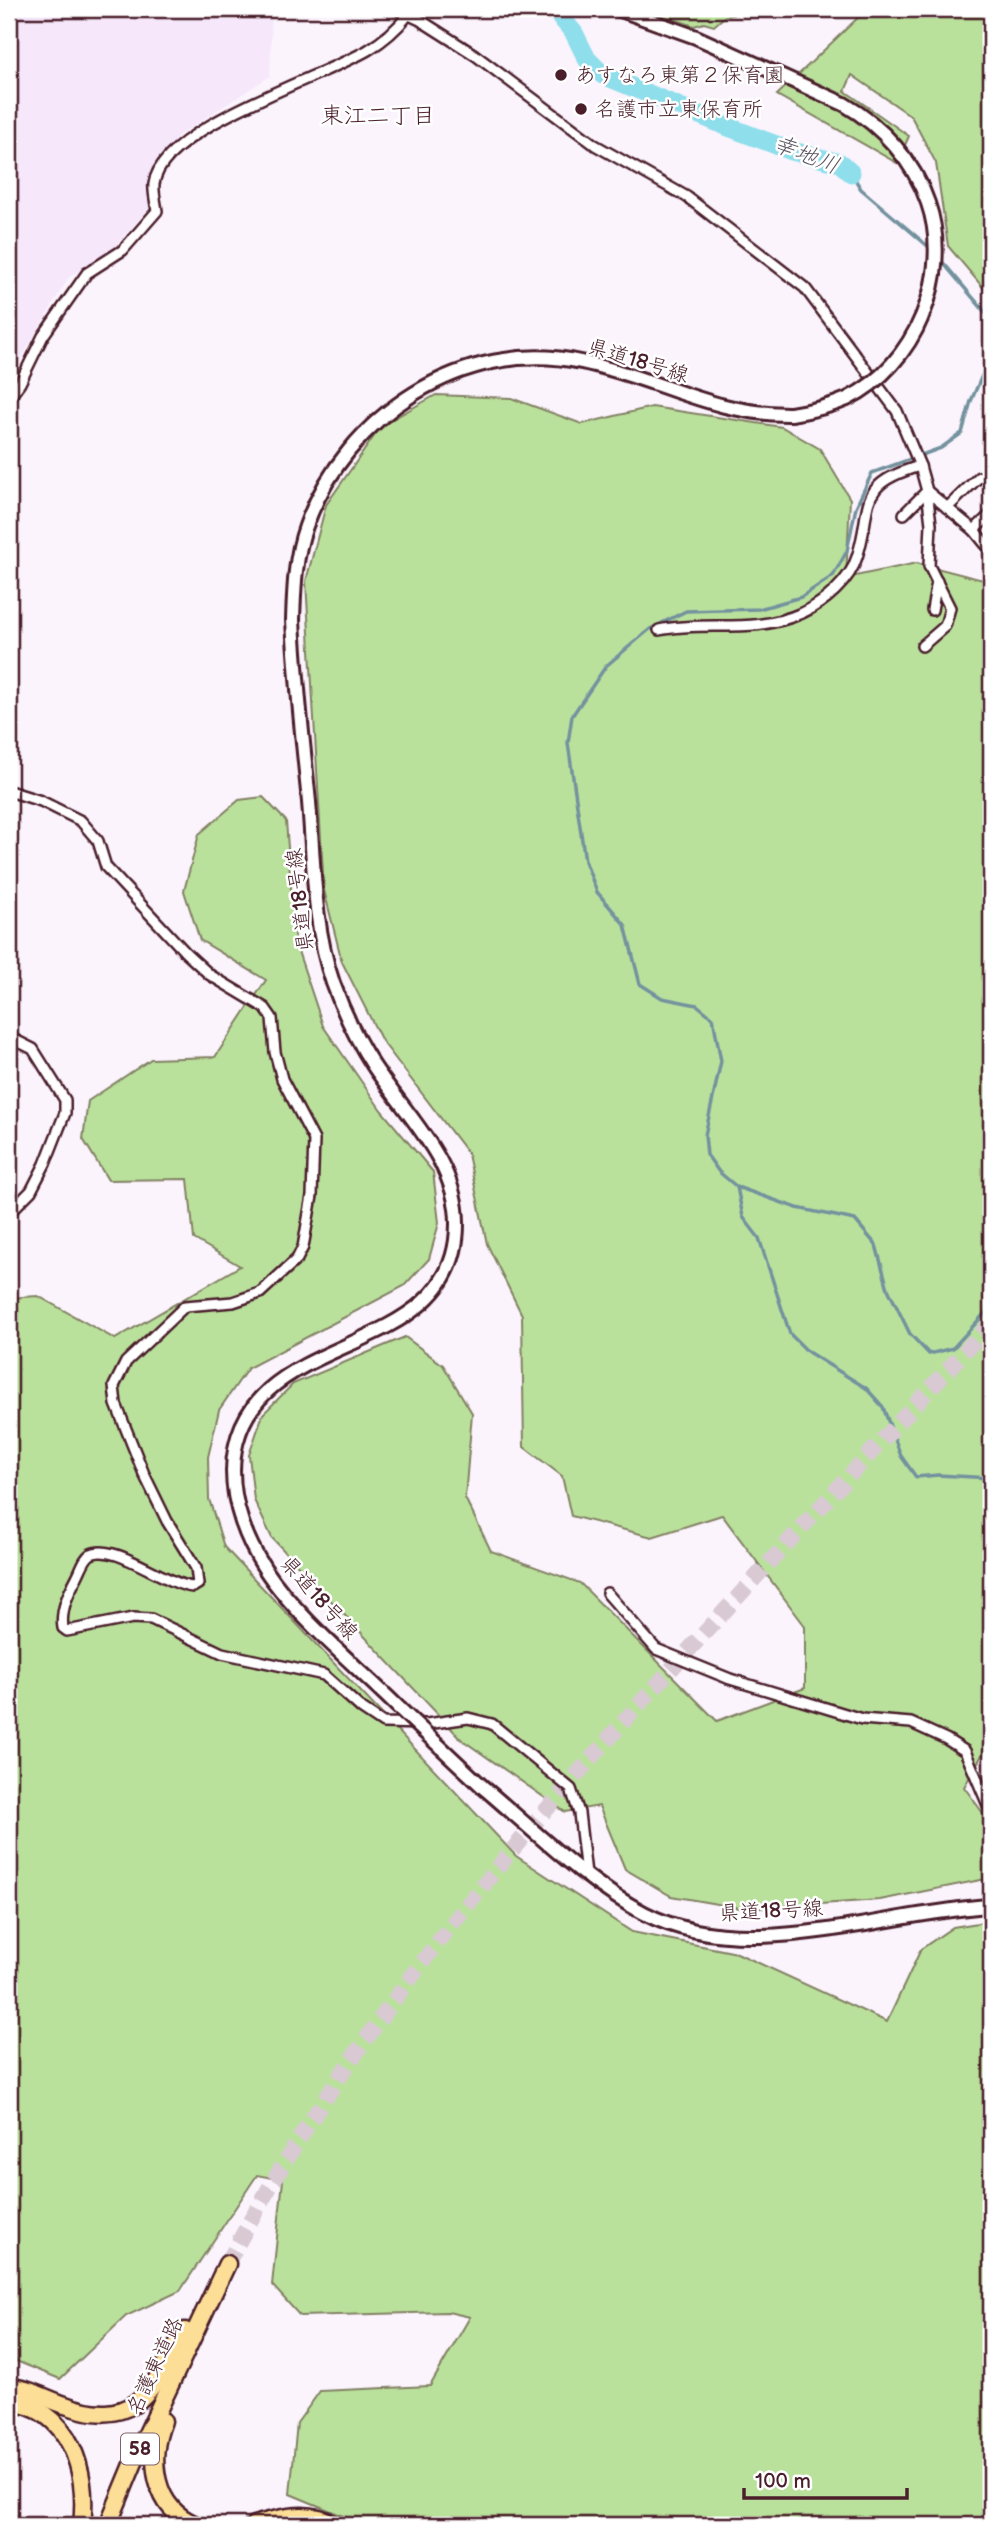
<svg xmlns="http://www.w3.org/2000/svg" width="1000" height="2534" viewBox="0 0 1000 2534" font-family="'Balsamiq Sans','Klee One',sans-serif">
	<style>
		.built { fill: #f6e7fb }
		.green { fill: #bae19c; stroke: #828064; stroke-width: 2 }
		.lines { fill: none; stroke-linecap: round; stroke-linejoin: round }
		.stream { stroke: #73929e; stroke-width: 3.5 }
		.river { stroke: #8fdeeb; stroke-width: 19 }
		.highway-tunnel { stroke: #d8c9d3; stroke-width: 16; stroke-dasharray: 16 8; stroke-linecap: butt }
		.street-casing { stroke: #4a1f2b; stroke-width: 14 }
		.secondary-casing { stroke: #4a1f2b; stroke-width: 18 }
		.highway-casing { stroke: #4a1f2b; stroke-width: 21 }
		.street { stroke: #fff; stroke-width: 9 }
		.secondary { stroke: #fff; stroke-width: 12 }
		.highway { stroke: #fdde96; stroke-width: 16 }
		.secondary-bridge-casing { stroke: #4a1f2b; stroke-width: 18; stroke-linecap: butt }
		.secondary-bridge { stroke: #fff; stroke-width: 12 }
		.poi-dot { fill: #4a1f2b; stroke: #fff; stroke-width: 2.5 }
		.labels { text-anchor: middle; dominant-baseline: central; stroke-width: 5; stroke-linejoin: round; paint-order: stroke }
		.shield { fill: #fff; stroke: #80626b; stroke-width: 2 }
		.shield-label { font-size: 19px; font-weight: bold; fill: #4a1f2b }
		.poi-label { font-size: 21px; fill: #4a1f2b; stroke: #fff; text-anchor: start }
		.street-label { font-size: 21px; fill: #4a1f2b; stroke: #fff }
		.neighbourhood-label { font-size: 23px; fill: #4a1f2b; stroke: #fff }
		.water-label { font-size: 23px; font-style: italic; fill: #5f5865; stroke: #fff }
	</style>
	<rect width="100%" height="100%" fill="#fbf4fd"/>
	<filter id="ink" filterUnits="userSpaceOnUse"><feTurbulence type="fractalNoise" baseFrequency=".0143" numOctaves="2"/><feDisplacementMap in="SourceGraphic" scale="14" xChannelSelector="R" yChannelSelector="G"/><feConvolveMatrix kernelMatrix="1 2 1 2 8 2 1 2 1" color-interpolation-filters="sRGB"/></filter>
	<g filter="url(#ink)">
		<path class="built" d="M9,9H272L270,76L179,135L151,174L150,207L113,248L69,277L9,379Z"/>
		<g class="green">
			<path d="M645,9H752L724,17L714,26L704,23L694,26Z"/>
			<path d="M867,9H991V297L948,246L936,163L911,116L852,75L845,91L909,136L897,163L777,95Z"/>
			<path d="M436,395L511,398L582,424L652,407L782,427L820,449L850,499L846,578L917,563L991,582V1739L964,1787L991,1824V1878L880,1900L746,1909L671,1896L625,1869L599,1806L565,1812L461,1739L272,1538L254,1500L249,1455L263,1414L293,1384L405,1337L443,1365L472,1413L465,1498L491,1551L580,1583L717,1721L805,1688V1626L722,1515L652,1537L571,1516L562,1476L524,1447L522,1315L487,1244L468,1154L382,1041L342,962L324,890L306,581L326,505L382,425Z"/>
			<path d="M263,797L286,821L295,942L323,1026L381,1110L433,1172L439,1223L429,1259L404,1286L248,1368L219,1410L208,1457L209,1499L224,1547L516,1856L632,1932L737,1953L887,2022L921,1949L953,1927L991,1921V2525H365L290,2494L297,2423L320,2391L430,2386L470,2317L448,2312L300,2316L272,2285L283,2180L257,2175L180,2291L126,2316L60,2379L9,2358V1298L38,1296L115,1339L240,1266L194,1239L188,1179L108,1180L83,1139L88,1101L151,1059L215,1057L266,980L200,940L184,891L199,834L239,800Z"/>
		</g>
		<g class="lines">
			<g class="stream">
				<path d="M851,173L861,189L930,248"/>
				<path d="M940,259L991,319"/>
				<path d="M991,355L971,401L962,433L941,448L872,473L856,507L847,551L833,576L801,597L759,609L686,611L650,629L606,666L572,716L568,743L585,861L597,892L625,925L640,984L662,998L697,1005L713,1018L721,1061L705,1135L707,1155L719,1172L737,1187L743,1217L759,1238L790,1334L808,1352L866,1388L883,1407L901,1456L916,1477L938,1475L991,1478"/>
				<path d="M737,1187L797,1208L855,1220L876,1245L888,1289L910,1334L929,1354L953,1348L986,1312L991,1313"/>
			</g>
			<path class="river" d="M554,9L574,33L587,59L603,75L726,126L792,151L840,163L851,173"/>
			<path class="highway-tunnel" d="M227,2264C354,2022 537,1814 721,1615C811,1517 901,1420 991,1323"/>
			<defs>
				<g id="street">
					<path d="M396,9L420,20L475,55L595,145L687,197L805,288L897,411L920,466L927,491L974,530L991,551"/>
					<path d="M9,398L20,383L43,336L87,273L123,250L157,211C156,203 153,192 154,184C161,127 321,78 368,50C383,41 397,29 408,15"/>
					<path d="M947,508L979,477"/>
					<path d="M904,514L927,491"/>
					<path d="M974,530L991,514"/>
					<path d="M932,610L937,581"/>
					<path d="M659,630C709,620 752,635 802,613C824,603 850,581 857,557C874,506 853,485 920,466"/>
					<path d="M922,646L945,626L950,608L929,566L931,524L927,491"/>
					<path d="M9,791L41,801L81,821L98,841L106,867L186,953L210,975L265,1008L272,1018L275,1052L282,1079L314,1140L312,1196L303,1247L297,1259L260,1293L233,1302L185,1306L126,1362L114,1386L116,1404L144,1474L167,1521L196,1568L198,1584L193,1587C166,1585 114,1542 91,1554C84,1558 81,1570 77,1577C69,1592 60,1610 63,1628L67,1631L133,1618L151,1619L222,1653L324,1675L362,1709L383,1723L427,1724L468,1718L492,1724L571,1789L579,1813L586,1874"/>
					<path d="M9,1037L33,1049L65,1100V1113L45,1164L31,1191L9,1213"/>
					<path d="M607,1593L656,1649L730,1679L862,1719L911,1723L946,1739L965,1751L991,1812"/>
				</g>
				<g id="secondary">
					<path d="M400,1709C358,1667 297,1618 265,1569C246,1540 233,1505 233,1471C234,1322 458,1369 457,1223C457,1161 405,1114 373,1065C357,1040 343,1011 333,983C313,925 314,863 309,802C303,742 296,681 293,620C294,589 295,556 306,526C345,416 464,337 581,362C656,377 712,415 791,414"/>
					<path d="M484,1788C535,1831 585,1882 644,1913C745,1966 883,1912 991,1906"/>
				</g>
				<g id="highway">
					<path d="M9,2387C29,2388 46,2399 65,2405C138,2432 153,2386 185,2331"/>
					<path d="M9,2402C71,2408 88,2472 82,2525"/>
					<path d="M163,2421C148,2459 153,2508 196,2525"/>
					<path d="M9,2524L13,2525"/>
					<path d="M108,2525L137,2455L227,2264"/>
					<path d="M254,2525C280,2518 310,2509 335,2525"/>
				</g>
			</defs>
			<use href="#street" class="street-casing"/>
			<use href="#secondary" class="secondary-casing"/>
			<use href="#highway" class="highway-casing"/>
			<use href="#street" class="street"/>
			<use href="#secondary" class="secondary"/>
			<use href="#highway" class="highway"/>
			<defs>
				<g id="secondary-bridge">
					<path d="M618,9L696,37L844,104C882,126 914,161 928,203C953,275 915,366 847,399C829,407 810,411 791,414"/>
					<path d="M400,1709L484,1788"/>
				</g>
			</defs>
			<use href="#secondary-bridge" class="secondary-bridge-casing"/>
			<use href="#secondary-bridge" class="secondary-bridge"/>
		</g>
	</g>
	<g class="poi-dot">
		<circle cx="561" cy="75" r="7"/>
		<circle cx="581" cy="109" r="7"/>
	</g>
	<g class="labels">
		<rect class="shield" x="121" y="2433.5" width="38" height="31" rx="5"/>
		<g class="shield-label">
			<text x="140" y="2449">58</text>
		</g>
		<g class="poi-label">
			<text x="575" y="75">あすなろ東第２保育園</text>
			<text x="595" y="109">名護市立東保育所</text>
		</g>
		<g class="street-label">
			<text transform="translate(638 361) rotate(17)">県道18号線</text>
			<text transform="translate(300 900) rotate(-97)">県道18号線</text>
			<text transform="translate(319 1598) rotate(48)">県道18号線</text>
			<text transform="translate(771 1911) rotate(-3)">県道18号線</text>
			<text transform="translate(155 2366) rotate(-65)">名護東道路</text>
		</g>
		<g class="neighbourhood-label">
			<text x="378" y="116">東江二丁目</text>
		</g>
		<g class="water-label">
			<text transform="translate(806 155) rotate(21)">幸地川</text>
		</g>
	</g>
	<rect width="1000" height="2534" fill="none" stroke="#fff" stroke-width="35"/>
	<rect x="18" y="18" width="965" height="2499" fill="none" stroke="#4a1f2b" stroke-width="2.5" filter="url(#ink)"/>
	<path d="M744 2488v10h163v-10" fill="none" stroke="#4a1f2b" stroke-width="3.5"/>
	<text x="755" y="2488" font-size="21" fill="#4a1f2b" stroke="#ffffff" stroke-width="5" paint-order="stroke">100 m</text>
</svg>
